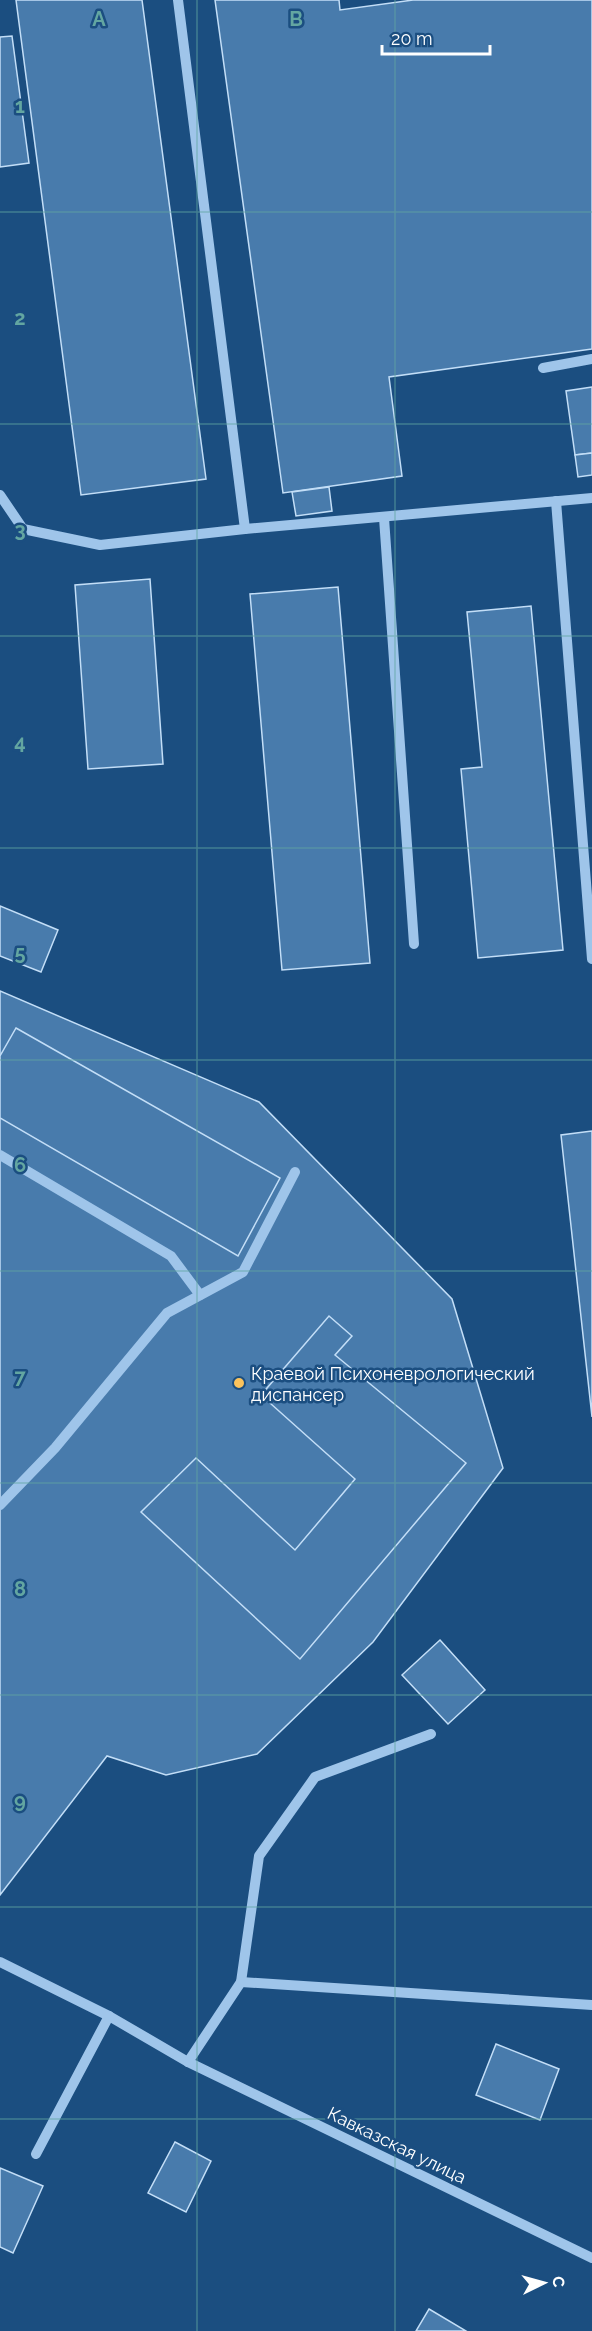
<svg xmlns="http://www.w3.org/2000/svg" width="592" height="2331" viewBox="0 0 592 2331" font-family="Raleway,sans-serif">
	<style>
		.building { fill: #487bac; stroke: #c3def7; stroke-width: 1.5 }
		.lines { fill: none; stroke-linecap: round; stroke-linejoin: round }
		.minor { stroke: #9fc5ea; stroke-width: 10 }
		.grid { fill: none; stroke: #63a6a1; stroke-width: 1.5; stroke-opacity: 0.55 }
		.poi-dot { fill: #fbc35c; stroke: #1b4e80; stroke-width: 2 }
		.labels { text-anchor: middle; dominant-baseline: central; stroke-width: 5; stroke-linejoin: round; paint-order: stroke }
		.poi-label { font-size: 18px; fill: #fff; stroke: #1b4e80; text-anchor: start }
		.street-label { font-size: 18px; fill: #fff; stroke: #1b4e80 }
		.grid-label { font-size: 20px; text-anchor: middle; font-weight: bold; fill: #63a6a1; stroke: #1b4e80; stroke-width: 5; stroke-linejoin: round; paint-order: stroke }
	</style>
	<rect width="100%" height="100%" fill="#1b4e80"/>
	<g class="building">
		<path d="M16,0H142L206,479L81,495Z"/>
		<path d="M215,0H339L340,10L413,0H592V349L389,377L402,476L283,493Z"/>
		<path d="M12,36L29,163L0,167V37Z"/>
		<path d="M592,387V453L575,455L566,391Z"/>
		<path d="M592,453V475L578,477L575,455Z"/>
		<path d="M329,487L332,511L296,516L292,492Z"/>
		<path d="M150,579L163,764L88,769L75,585Z"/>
		<path d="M338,587L370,963L282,970L250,594Z"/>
		<path d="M531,606L563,950L478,958L461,769L482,767L467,612Z"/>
		<path d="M0,906L58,930L41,972L0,956Z"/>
		<path d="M0,991L259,1102L452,1299L503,1468L373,1642L257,1754L166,1775L107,1756L0,1895Z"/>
		<path d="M16,1028L280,1178L238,1256L0,1118V1056Z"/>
		<path d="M592,1131V1417L561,1135Z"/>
		<path d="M329,1316L352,1336L335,1355L466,1463L300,1659L141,1512L196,1458L295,1550L355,1479L261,1395Z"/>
		<path d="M440,1640L485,1690L448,1724L402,1675Z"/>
		<path d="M496,2044L559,2069L540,2120L476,2095Z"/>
		<path d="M175,2142L211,2161L186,2212L148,2193Z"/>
		<path d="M0,2168L43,2186L13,2253L0,2247Z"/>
		<path d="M429,2309L466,2331H416Z"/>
	</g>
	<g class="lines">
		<g class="minor">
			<path d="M178,0L245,529"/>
			<path d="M543,368L592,359"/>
			<path d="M0,495L23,529L100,545L245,529L592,498"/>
			<path d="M556,501L592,959"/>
			<path d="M384,518L414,944"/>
			<path d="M0,1155L171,1256L200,1295"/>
			<path d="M0,1505L55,1448L167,1313L243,1272L295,1172"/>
			<path d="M0,1962L109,2016L188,2062L592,2258"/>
			<path d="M241,1982L259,1856L315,1777L431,1734"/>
			<path d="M188,2062L241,1982L592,2005"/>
			<path d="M36,2154L109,2016"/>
		</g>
	</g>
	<path class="grid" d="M197,0V2331M395,0V2331M0,212H592M0,424H592M0,636H592M0,848H592M0,1060H592M0,1271H592M0,1483H592M0,1695H592M0,1907H592M0,2119H592"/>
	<circle class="poi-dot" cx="239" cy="1383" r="6"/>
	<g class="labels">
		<g class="poi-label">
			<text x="251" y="1373">Краевой Психоневрологический<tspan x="251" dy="21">диспансер</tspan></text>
		</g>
		<g class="street-label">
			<text transform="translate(397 2145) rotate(26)">Кавказская улица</text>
		</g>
	</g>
	<g class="grid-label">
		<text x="99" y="26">A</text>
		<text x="296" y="26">B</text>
		<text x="20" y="113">1</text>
		<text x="20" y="325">2</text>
		<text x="20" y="537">3</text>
		<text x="20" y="749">4</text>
		<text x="20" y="960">5</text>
		<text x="20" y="1172">6</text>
		<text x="20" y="1384">7</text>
		<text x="20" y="1596">8</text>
		<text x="20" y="1808">9</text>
	</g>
	<g transform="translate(544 2283) rotate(85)" stroke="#1b4e80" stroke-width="4.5" paint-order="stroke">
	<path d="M0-4.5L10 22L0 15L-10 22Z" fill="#ffffff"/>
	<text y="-9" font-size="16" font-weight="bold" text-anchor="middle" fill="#ffffff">С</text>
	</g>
	<path d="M382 45v9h108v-9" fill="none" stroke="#ffffff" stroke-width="3"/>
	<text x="391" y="45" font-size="18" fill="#ffffff" stroke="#1b4e80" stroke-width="4.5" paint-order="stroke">20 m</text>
</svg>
